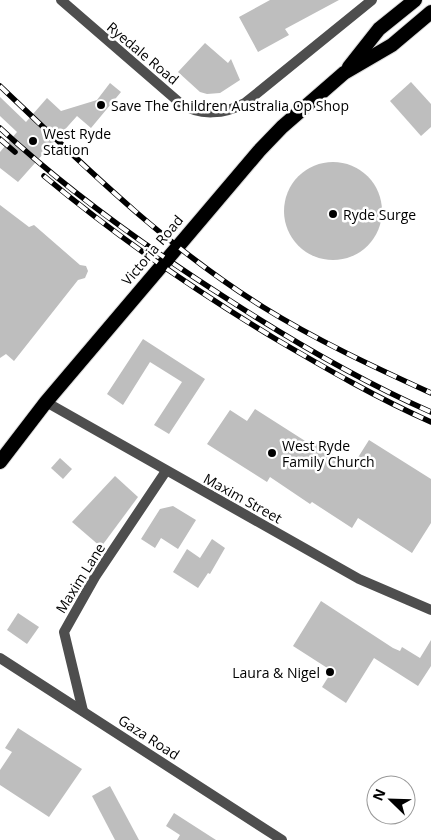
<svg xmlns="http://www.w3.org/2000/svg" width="431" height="840" viewBox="0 0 431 840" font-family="'Open Sans',sans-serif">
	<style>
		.building { fill: #bebebe }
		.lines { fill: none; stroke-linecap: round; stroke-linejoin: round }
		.trunk-casing { stroke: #dbdbdb; stroke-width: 16 }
		.minor { stroke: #4e4e4e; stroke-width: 10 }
		.trunk { stroke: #000; stroke-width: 14 }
		.rail-casing { stroke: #000; stroke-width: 5.5 }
		.rail { stroke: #fff; stroke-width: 4; stroke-dasharray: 11; stroke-linecap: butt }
		.poi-dot { fill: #000; stroke: #fff; stroke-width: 2 }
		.labels { text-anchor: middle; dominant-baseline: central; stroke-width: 5; stroke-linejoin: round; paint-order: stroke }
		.street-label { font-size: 14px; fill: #000; stroke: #fff }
		.poi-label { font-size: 14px; fill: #000; stroke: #fff; text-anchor: start }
	</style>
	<rect width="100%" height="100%" fill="#fff"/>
	<g class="building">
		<path d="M270,0H339L285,29L289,35L258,52L239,17Z"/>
		<path d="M205,43L228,63L231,59L240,80L220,93L207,94L200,92L178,72Z"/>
		<path d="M411,82L431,104V127L421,136L390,101Z"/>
		<path d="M110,83L121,92L91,128L77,116L18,182L0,168V152L17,132L0,116V97L26,122L47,98L61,111L97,100Z"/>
		<circle cx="333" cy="211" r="49"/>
		<path d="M0,205L29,227L34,225L80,265L86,266L88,271L85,278L78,280L14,361L6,354L0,358Z"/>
		<path d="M143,339L205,379L169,434L154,425L182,382L150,362L123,405L107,394Z"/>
		<path d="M255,409L313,446L315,443L352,467L369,440L431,479V523L412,553L358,518L352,528L312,502L310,504L270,477L267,482L207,444L230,410L247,421Z"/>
		<path d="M60,458L72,469L63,479L51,468Z"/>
		<path d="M115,476L138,497L101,547L72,522Z"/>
		<path d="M173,506L196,520L178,549L161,538L155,548L141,539L160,509Z"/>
		<path d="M212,539L225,548L210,574L208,573L198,588L173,572L187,549L200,558Z"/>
		<path d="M321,601L393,648L400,651L402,647L420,658L431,640V666L418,686L374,658L346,703L322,687L332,671L293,646Z"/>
		<path d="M18,613L39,627L27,644L7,630Z"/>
		<path d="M18,728L82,769L49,817L0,785V770L12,752L5,748Z"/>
		<path d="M110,786L139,840H115L92,796Z"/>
		<path d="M174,813L216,840H177L180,835L166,826Z"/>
	</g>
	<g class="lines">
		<defs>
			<g id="trunk">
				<path d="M349,67L379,29L415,0"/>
				<path d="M0,462L46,402L259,151L282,127L344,73L392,45L431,12"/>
			</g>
		</defs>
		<use href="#trunk" class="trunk-casing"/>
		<g class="minor">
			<path d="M61,0L180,103C200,117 225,114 245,103L372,0"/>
			<path d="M46,402L359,579L431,610"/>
			<path d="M0,658L282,840"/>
			<path d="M83,711L64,632L95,577L166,471"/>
		</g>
		<use href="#trunk" class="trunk"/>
		<defs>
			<g id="rail">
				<path d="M0,86C83,165 165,246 263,307C316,340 374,367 431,393"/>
				<path d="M0,128C70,193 149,249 229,300C294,342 361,381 431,412"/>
				<path d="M0,139L15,152"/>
				<path d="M44,176C116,236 193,289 274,338C325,368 377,398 431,422"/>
			</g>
		</defs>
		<use href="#rail" class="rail-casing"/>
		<use href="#rail" class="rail"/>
	</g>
	<g class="poi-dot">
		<circle cx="101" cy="105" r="5"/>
		<circle cx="33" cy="141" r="5"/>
		<circle cx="333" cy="214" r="5"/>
		<circle cx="272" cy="453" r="5"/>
		<circle cx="330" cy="672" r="5"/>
	</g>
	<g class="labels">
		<g class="street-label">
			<text transform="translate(143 53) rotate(40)">Ryedale Road</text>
			<text transform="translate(152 250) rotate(-50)">Victoria Road</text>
			<text transform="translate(243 498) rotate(29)">Maxim Street</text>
			<text transform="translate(80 578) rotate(-58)">Maxim Lane</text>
			<text transform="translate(149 737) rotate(33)">Gaza Road</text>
		</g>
		<g class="poi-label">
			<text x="111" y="105">Save The Children Australia Op Shop</text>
			<text x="43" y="133">West Ryde<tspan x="43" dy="16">Station</tspan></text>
			<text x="343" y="214">Ryde Surge</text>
			<text x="282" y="445">West Ryde<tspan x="282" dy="16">Family Church</tspan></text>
			<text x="320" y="672" text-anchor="end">Laura &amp; Nigel</text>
		</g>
	</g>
	<g transform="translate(391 800) rotate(293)"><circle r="24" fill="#ffffff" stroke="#999999"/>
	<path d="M0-4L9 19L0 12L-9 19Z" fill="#000000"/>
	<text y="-8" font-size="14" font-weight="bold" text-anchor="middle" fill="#000000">N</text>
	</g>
</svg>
